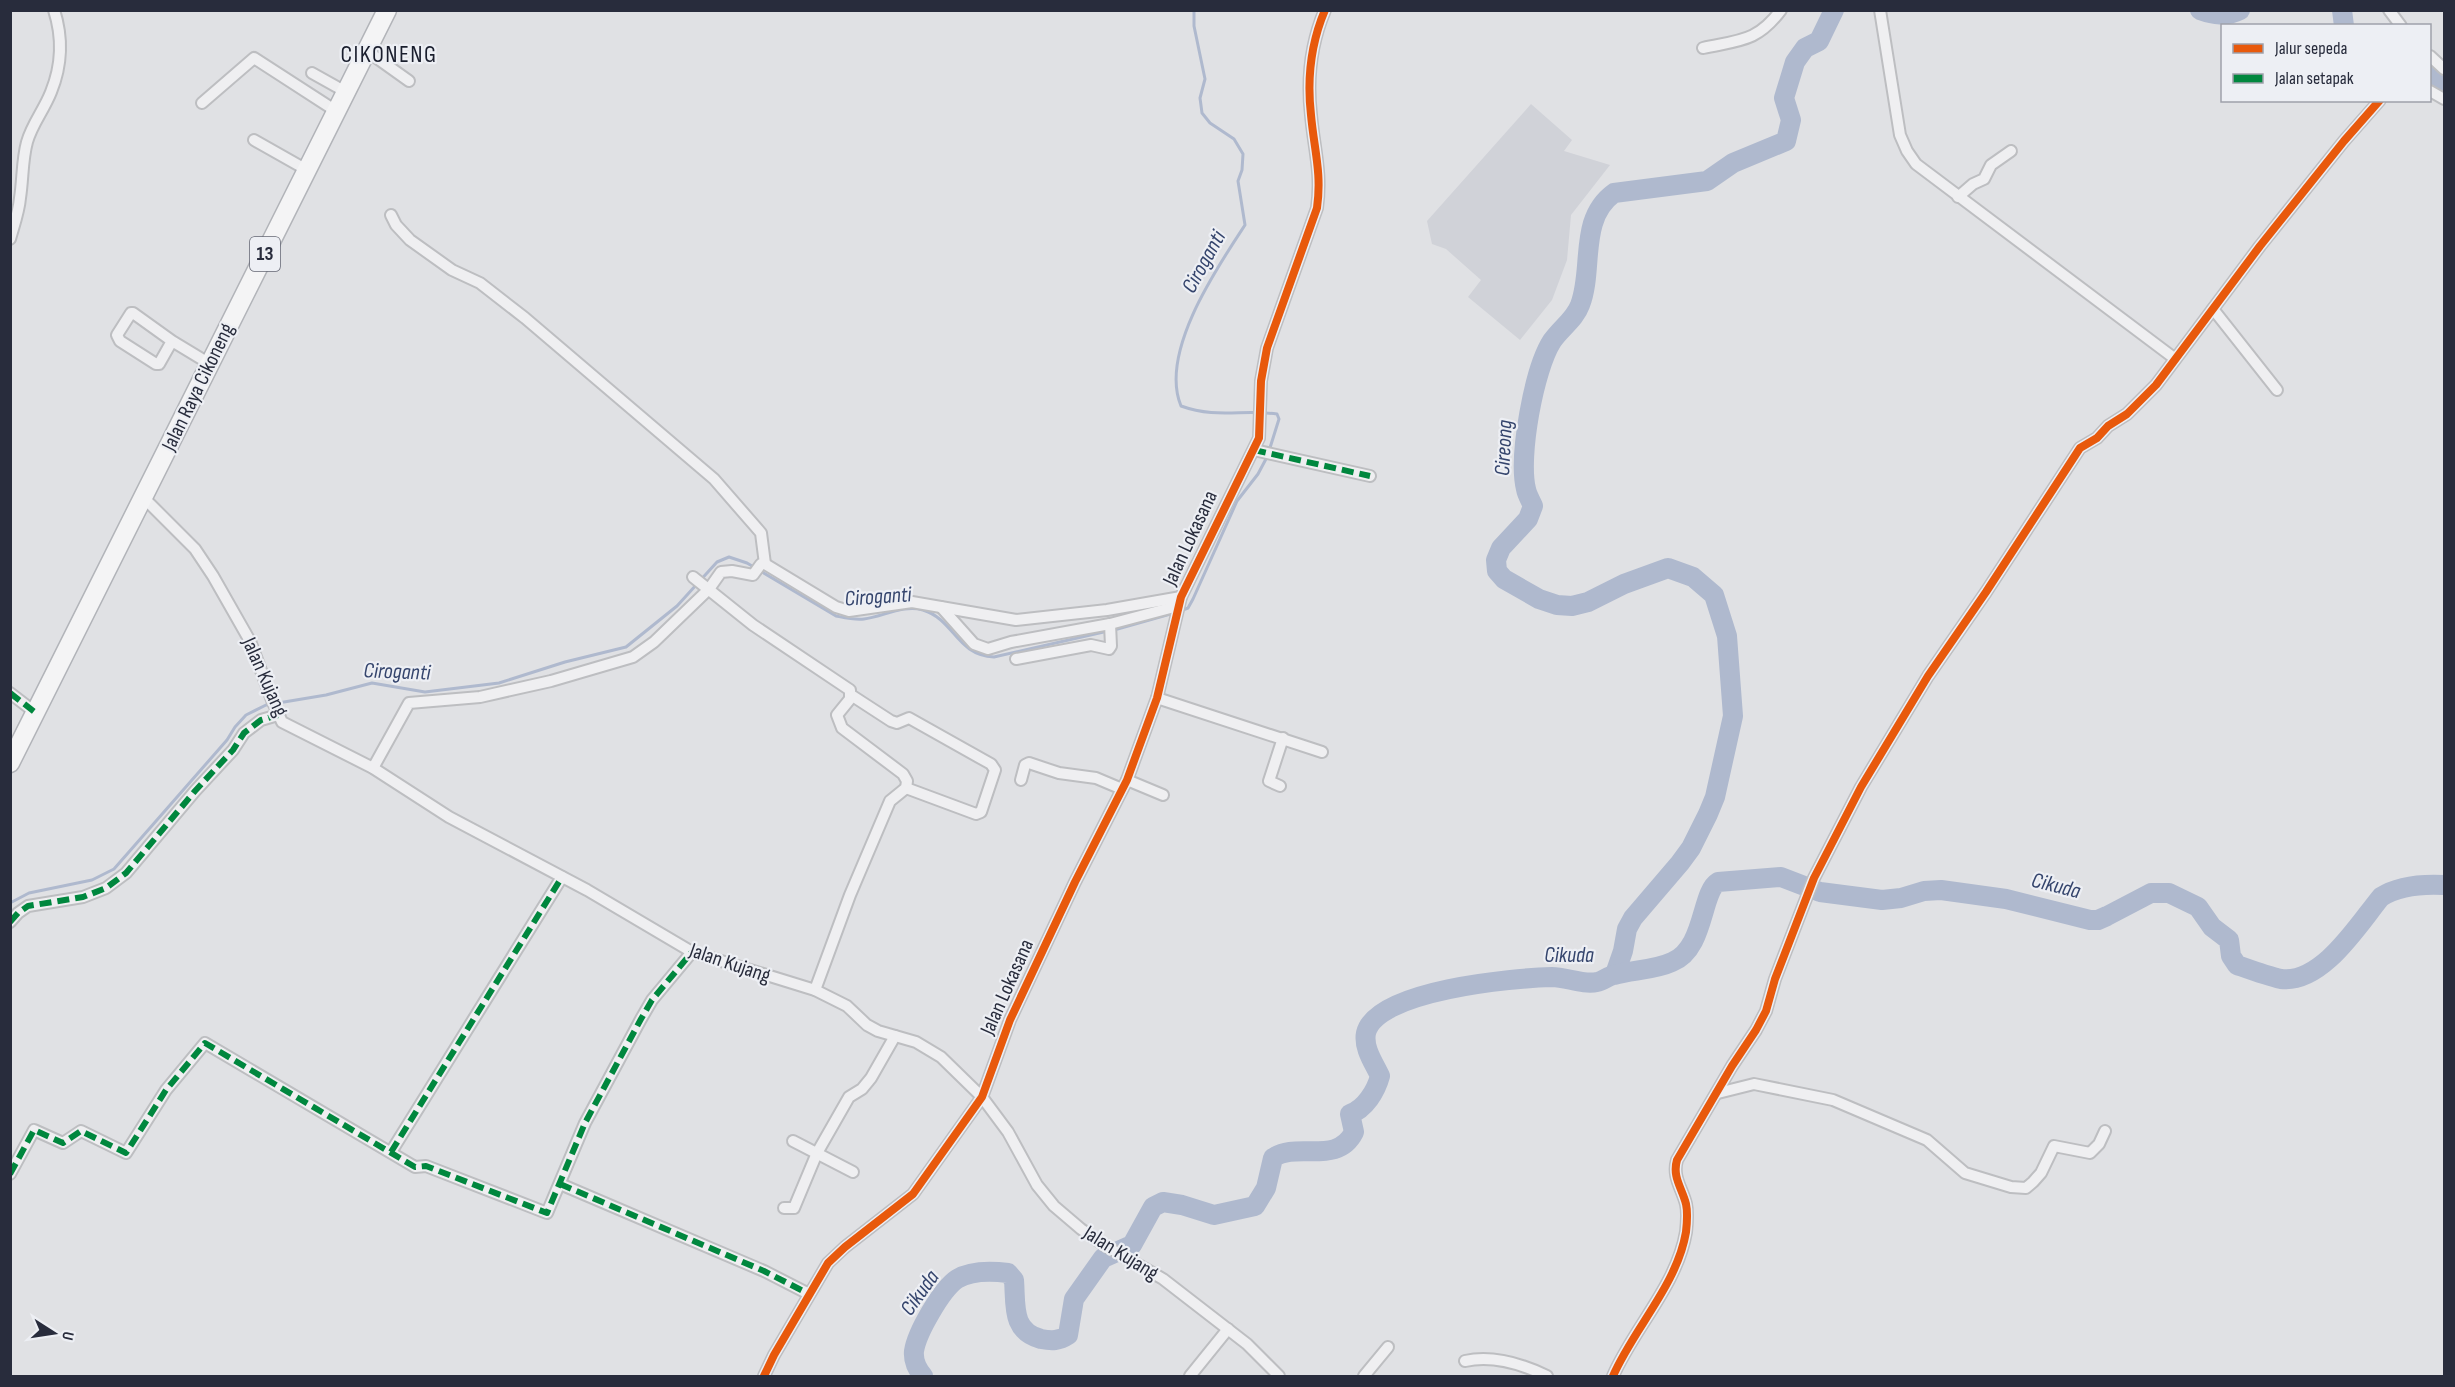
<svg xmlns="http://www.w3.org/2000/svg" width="2455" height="1387" viewBox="0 0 2455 1387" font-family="'Sofia Sans Condensed',sans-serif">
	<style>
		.built { fill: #d0d2d8 }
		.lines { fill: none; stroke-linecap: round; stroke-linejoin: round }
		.stream { stroke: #afb9ce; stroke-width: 3 }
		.river { stroke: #afb9ce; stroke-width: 20 }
		.minor-casing { stroke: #bdbec1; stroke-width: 14 }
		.trunk-casing { stroke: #b2b4b9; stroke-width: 21 }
		.minor { stroke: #efeff1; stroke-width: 10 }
		.trunk { stroke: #f4f4f5; stroke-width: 18 }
		.quiet { stroke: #00873e; stroke-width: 6; stroke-dasharray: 12 6; stroke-linecap: butt }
		.cycleway-casing { stroke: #edeff4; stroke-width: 11 }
		.cycleway { stroke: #e8590c; stroke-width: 8 }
		.labels { text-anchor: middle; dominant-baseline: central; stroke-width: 4.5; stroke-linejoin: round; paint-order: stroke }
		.shield { fill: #edeff4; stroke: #636673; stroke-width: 1.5 }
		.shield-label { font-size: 20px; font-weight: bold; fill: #282c3c }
		.street-label { font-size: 21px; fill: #282c3c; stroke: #edeff4 }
		.water-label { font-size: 22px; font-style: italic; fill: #35456d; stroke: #edeff4 }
		.quarter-label { font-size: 24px; letter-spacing: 1.5px; fill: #1a1e2d; stroke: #edeff4 }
	</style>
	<rect width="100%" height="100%" fill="#e0e1e4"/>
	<path class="built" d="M1531,104L1572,140L1564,151L1610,165L1571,215L1567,260L1552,300L1520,340L1468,297L1481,280L1446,249L1432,244L1427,221Z"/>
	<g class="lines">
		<g class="stream">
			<path d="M1194,10V26L1205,79L1200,98L1202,113L1210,123L1234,139L1243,154L1242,170L1238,181L1245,225C1216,269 1159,353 1181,406C1217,419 1242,409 1277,414L1279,419L1269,451"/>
			<path d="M1180,611L1188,608L1193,599L1237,501L1258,474L1267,457"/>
			<path d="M1114,630L1174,613"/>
			<path d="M10,903L29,893L92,880L114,869L227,740L235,727L246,715L266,705L326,695L372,683L425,692L499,683L565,662L626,647L677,606L717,562L729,557L747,563L836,616C846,618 854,620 864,619C882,617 904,604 923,610C955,620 956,655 994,657L1108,631"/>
		</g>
		<g class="river">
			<path d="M2200,10C2214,15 2226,17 2240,10"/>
			<path d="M2342,10L2344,26"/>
			<path d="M2430,75L2444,88"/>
			<path d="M1615,974L1623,951L1627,929L1633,918L1680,863L1691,848L1708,814L1715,797L1733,716L1727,636L1714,595L1693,577L1668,568L1624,584L1588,602L1572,606L1557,605L1539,599L1504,579L1497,571L1496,560L1501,548L1528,519L1533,506C1531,501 1527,495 1526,489C1518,457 1534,369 1552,341C1561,328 1575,319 1580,305C1594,269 1578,219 1614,193L1707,181L1733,163L1786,141L1791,120L1784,98L1795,62L1805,48L1819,41L1834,10"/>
			<path d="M923,1376C917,1369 913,1361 914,1351C917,1332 942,1289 957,1279C972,1270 992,1271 1008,1273L1014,1280C1016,1305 1011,1331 1041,1339C1052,1341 1059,1341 1068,1335L1074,1299L1103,1258L1132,1245L1153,1207L1163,1202L1182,1205L1214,1215L1255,1206L1266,1188L1273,1158C1297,1141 1337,1166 1354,1132L1350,1114C1365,1109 1376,1091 1380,1076C1374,1063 1363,1048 1366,1033C1376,990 1514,978 1552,977C1566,977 1583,985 1597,982C1603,981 1608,976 1614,975C1633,970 1655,970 1672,962C1705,949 1701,892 1718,882L1781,877L1820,892L1882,900L1901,898L1924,891L1941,890L2006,899L2090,920H2098L2107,916L2151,893H2169L2198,907L2212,927L2229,940L2231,956L2237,965C2251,970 2267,976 2281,979C2322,984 2358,925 2381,897C2398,886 2424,884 2444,885"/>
		</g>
		<defs>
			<g id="minor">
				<path d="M1880,10L1900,135L1907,151L1916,164L2174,358"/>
				<path d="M2389,10L2401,26"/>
				<path d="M1703,48C1740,40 1757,42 1781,10"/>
				<path d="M367,51L409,81"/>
				<path d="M2430,56L2444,69"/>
				<path d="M312,73L346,92"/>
				<path d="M2430,91L2444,99"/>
				<path d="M202,103L254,58L336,111"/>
				<path d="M254,140L307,170"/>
				<path d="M1958,197L1973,184L1984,179L1991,165L2011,151"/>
				<path d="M391,215L396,225L410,240L452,270L480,283L525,318L714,479L761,533L765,564"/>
				<path d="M10,239C14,225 19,211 20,198C23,179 22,160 27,142C32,124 44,110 51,92C62,65 63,38 54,10"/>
				<path d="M2213,309L2277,390"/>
				<path d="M172,341L133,313H131L117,335L120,341L156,364H159L172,341L210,364"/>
				<path d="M1254,450L1370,476"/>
				<path d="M143,497L195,549L213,576L250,641L272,700L282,722L373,768L449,817L587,890L692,952L815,990L847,1006L867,1025L878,1031L916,1042L941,1057L982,1097L1008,1132L1037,1185L1054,1206L1081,1229L1104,1245L1163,1279L1247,1344L1279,1376"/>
				<path d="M693,577L753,625L850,690V699L837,715L842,728L903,774L907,781L906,788L890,801L850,895L815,990"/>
				<path d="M941,607L974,644L988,649L1011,642L1110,624L1178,606"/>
				<path d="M1016,659L1091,645L1109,649L1111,646L1110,624"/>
				<path d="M10,693L36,713"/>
				<path d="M851,695L891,721L897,723L909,718L991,764L995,770L981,812L976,814L906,788"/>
				<path d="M1157,698L1322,752"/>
				<path d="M373,768L409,703L480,697L551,681L633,657L654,642L709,589L721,572L732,571L753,575L761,564H765L836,607L849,611L912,602L1016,620L1107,610L1181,597"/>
				<path d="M1021,780L1025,765L1029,763L1059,773L1096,778L1122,789"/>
				<path d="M1127,780L1163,795"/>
				<path d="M1280,786L1269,781L1283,738"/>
				<path d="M10,922L18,913L28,906L83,897L106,888L126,873L195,791L233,750L244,733L261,720L278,715"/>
				<path d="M1718,1093L1754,1084L1833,1100L1927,1140L1965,1173L2011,1187L2026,1188L2033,1182L2041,1173L2054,1146L2090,1153L2099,1144L2105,1131"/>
				<path d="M793,1141L853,1172"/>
				<path d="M391,1152L562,877"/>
				<path d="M10,1174L34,1130L63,1143L81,1131L126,1153L166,1090L205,1043L415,1167L426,1166L547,1213L585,1123L641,1019L652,1000L692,952"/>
				<path d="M560,1184L764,1271L809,1294"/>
				<path d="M784,1208H794L817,1153L849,1097L862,1089L871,1078L895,1036"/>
				<path d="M1465,1361C1492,1355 1522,1364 1547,1376"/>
				<path d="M764,1376L774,1355L828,1263L845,1247L913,1194L982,1097L1010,1020L1075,882L1127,780L1157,698L1181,597L1259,438L1261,381L1267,348L1317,208C1322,173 1314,149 1311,115C1307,80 1311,43 1325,10"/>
				<path d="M1190,1376L1228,1329"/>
				<path d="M1364,1376L1388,1347"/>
				<path d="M1613,1376C1634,1328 1677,1285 1686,1232C1687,1223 1688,1213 1686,1204C1682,1188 1672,1177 1677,1160L1732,1066L1756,1030L1766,1011L1775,979L1814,878L1861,787L1928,676L1986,592L2080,448L2097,438L2108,426L2127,414L2156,385L2260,246L2344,141L2380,100"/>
			</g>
			<path id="trunk" d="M10,763L387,10"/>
		</defs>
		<use href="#minor" class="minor-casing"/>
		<use href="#trunk" class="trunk-casing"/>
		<use href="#minor" class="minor"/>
		<use href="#trunk" class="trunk"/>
		<g class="quiet">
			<path d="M1254,450L1370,476"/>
			<path d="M10,693L36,713"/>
			<path d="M10,922L18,913L28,906L83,897L106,888L126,873L195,791L233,750L244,733L261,720L278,715"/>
			<path d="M391,1152L562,877"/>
			<path d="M10,1174L34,1130L63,1143L81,1131L126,1153L166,1090L205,1043L415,1167L426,1166L547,1213L585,1123L641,1019L652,1000L692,952"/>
			<path d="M560,1184L764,1271L809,1294"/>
		</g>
		<defs>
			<g id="cycleway">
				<path d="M764,1376L774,1355L828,1263L845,1247L913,1194L982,1097L1010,1020L1075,882L1127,780L1157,698L1181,597L1259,438L1261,381L1267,348L1317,208C1322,173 1314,149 1311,115C1307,80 1311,43 1325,10"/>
				<path d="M1613,1376C1634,1328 1677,1285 1686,1232C1687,1223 1688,1213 1686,1204C1682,1188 1672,1177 1677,1160L1732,1066L1756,1030L1766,1011L1775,979L1814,878L1861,787L1928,676L1986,592L2080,448L2097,438L2108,426L2127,414L2156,385L2260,246L2344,141L2380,100"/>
			</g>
		</defs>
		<use href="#cycleway" class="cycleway-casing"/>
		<use href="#cycleway" class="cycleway"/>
	</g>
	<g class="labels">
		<rect class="shield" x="250" y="237" width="30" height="34" rx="4.5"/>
		<g class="shield-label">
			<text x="265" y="254">13</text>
		</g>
		<g class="street-label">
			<text transform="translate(198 387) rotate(-64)">Jalan Raya Cikoneng</text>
			<text transform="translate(1190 538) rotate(-65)">Jalan Lokasana</text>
			<text transform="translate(265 677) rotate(66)">Jalan Kujang</text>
			<text transform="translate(730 963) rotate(19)">Jalan Kujang</text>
			<text transform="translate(1007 987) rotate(-66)">Jalan Lokasana</text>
			<text transform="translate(1121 1253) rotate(32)">Jalan Kujang</text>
		</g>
		<g class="water-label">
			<text transform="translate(1204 262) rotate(-61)">Ciroganti</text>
			<text transform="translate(1504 448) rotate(-87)">Cireong</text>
			<text transform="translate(878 597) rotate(-4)">Ciroganti</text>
			<text transform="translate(397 672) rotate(2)">Ciroganti</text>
			<text transform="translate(2056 886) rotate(14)">Cikuda</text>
			<text x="1569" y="955">Cikuda</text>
			<text transform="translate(920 1293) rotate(-54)">Cikuda</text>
		</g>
		<g class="quarter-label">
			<text x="389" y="54">CIKONENG</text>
		</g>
	</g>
	<rect width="2455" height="1387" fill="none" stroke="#282c3c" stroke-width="24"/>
	<rect x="2221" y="24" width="210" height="78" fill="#edeff4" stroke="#9ea1aa" stroke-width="1.5"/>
	<rect x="2233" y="44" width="30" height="9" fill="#e8590c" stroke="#9ea1aa" stroke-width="1.5"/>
	<text x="2275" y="54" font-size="18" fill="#282c3c">Jalur sepeda</text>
	<rect x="2233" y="74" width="30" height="9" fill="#00873e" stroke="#9ea1aa" stroke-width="1.5"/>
	<text x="2275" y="84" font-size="18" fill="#282c3c">Jalan setapak</text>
	<g transform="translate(54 1333) rotate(102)" stroke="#edeff4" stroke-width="4.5" paint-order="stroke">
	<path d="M0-4.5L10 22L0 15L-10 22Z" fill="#282c3c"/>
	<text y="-9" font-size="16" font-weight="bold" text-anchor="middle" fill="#282c3c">U</text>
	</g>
</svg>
